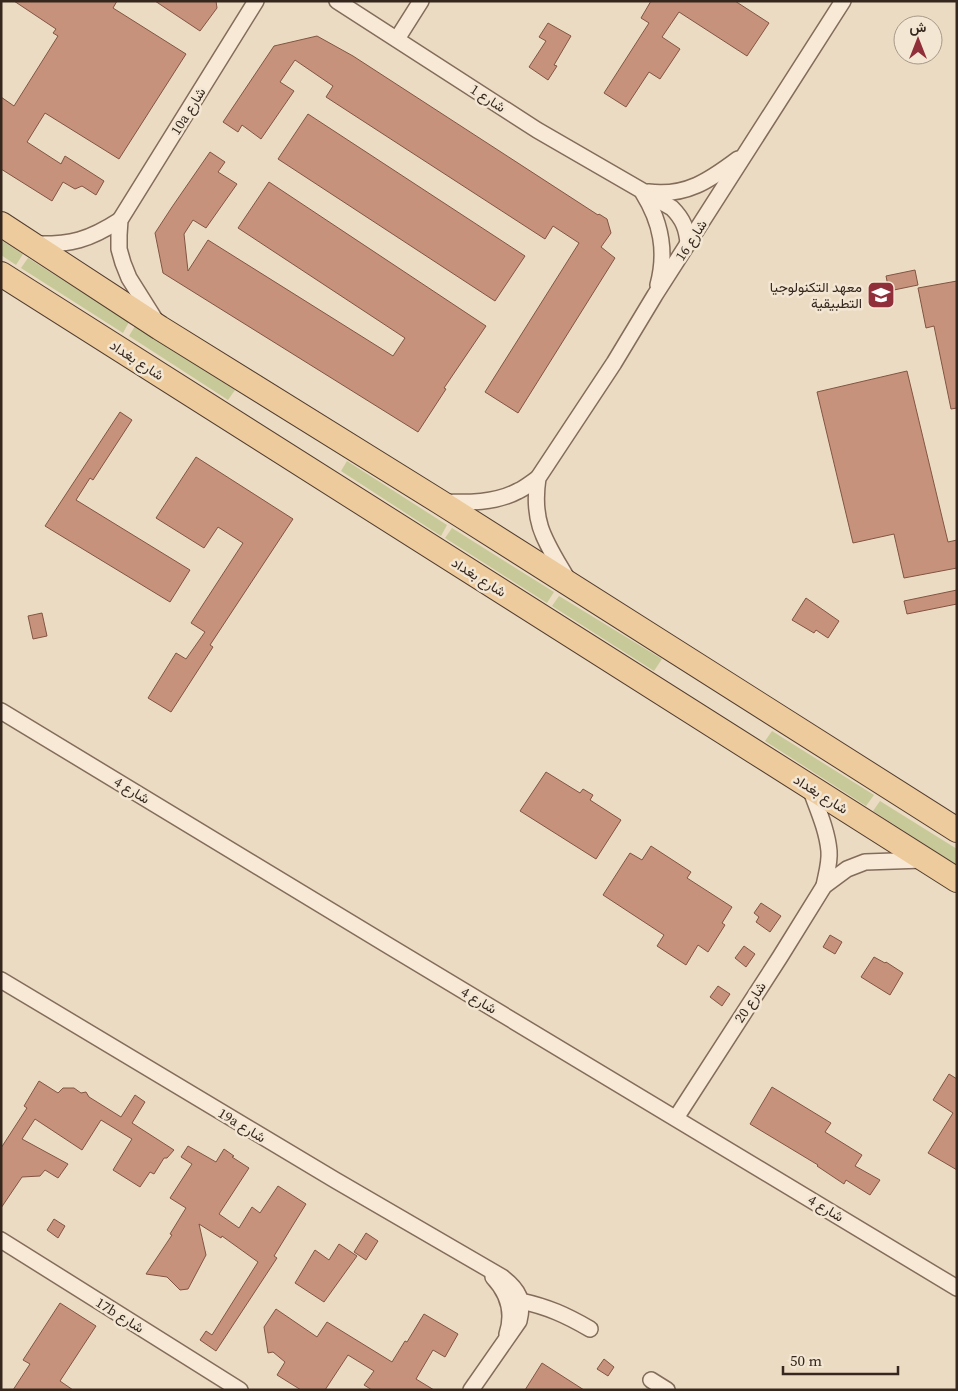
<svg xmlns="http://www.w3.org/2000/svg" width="958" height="1391" viewBox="0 0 958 1391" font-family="'Source Serif 4',Vazirmatn,serif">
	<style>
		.green { fill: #c8c998 }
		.building { fill: #c7927b; stroke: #825542 }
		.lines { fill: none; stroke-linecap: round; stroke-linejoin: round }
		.minor-casing { stroke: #846c5b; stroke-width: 18 }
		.primary-casing { stroke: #523c2f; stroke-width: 26 }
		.minor { stroke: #f7e9d6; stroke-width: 15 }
		.primary { stroke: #edcb9d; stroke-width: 24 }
		.labels { text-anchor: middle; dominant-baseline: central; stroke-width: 5; stroke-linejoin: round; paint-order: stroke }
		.street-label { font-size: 14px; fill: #35271e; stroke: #f3e6d2 }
		.poi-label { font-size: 14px; fill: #35271e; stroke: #f3e6d2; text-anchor: end }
	</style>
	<rect width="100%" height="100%" fill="#ebdbc3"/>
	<g class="green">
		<path d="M1,240L23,254L16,265L1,255Z"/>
		<path d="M28,258L129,322L123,333L21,268Z"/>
		<path d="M135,326L235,390L228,400L129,336Z"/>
		<path d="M347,461L447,525L441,536L341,471Z"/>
		<path d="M452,528L554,592L547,603L445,538Z"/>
		<path d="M559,596L662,659L654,671L552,606Z"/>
		<path d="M772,731L874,795L866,806L765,741Z"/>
		<path d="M880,801L957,849V865L873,811Z"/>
	</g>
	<g class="building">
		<path d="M14,1H117L113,8L186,54L119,159L45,113L27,142L61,164L65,156L104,181L96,195L82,186L75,189L63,182L52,201L1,169V97L14,106L58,36L53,33L56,29Z"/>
		<path d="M155,1H216L217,8L200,31Z"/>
		<path d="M651,1H735L769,23L747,56L679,12L662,37L680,49L660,79L649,72L626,107L604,93L649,23L641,18Z"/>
		<path d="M548,23L571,36L554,65L557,66L548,80L529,67L546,41L539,37Z"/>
		<path d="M317,36L353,56L598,215L599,214L607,219L611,233L601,247L615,258L518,413L485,392L579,243L553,226L545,239L326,97L333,86L295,60L280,82L294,91L261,139L242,125L238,132L223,122L274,46Z"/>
		<path d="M308,114L525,256L495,301L278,159Z"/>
		<path d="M210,152L225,162L218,172L237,184L206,228L193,220L184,234L188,271L208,240L393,356L405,338L238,228L269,182L486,326L444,388L446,389L418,432L163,273L155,233L172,207Z"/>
		<path d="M915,270L918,285L889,291L886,276Z"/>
		<path d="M957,281V408L951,409L934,326L926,328L918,288Z"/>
		<path d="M907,371L948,542L957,540V568L904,578L894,534L853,543L817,392Z"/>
		<path d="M120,412L132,420L93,480L90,478L76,500L190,570L170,602L45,526Z"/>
		<path d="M196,457L293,519L210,645L213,647L171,712L148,698L176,653L186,659L205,632L191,623L243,543L218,527L204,548L156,518Z"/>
		<path d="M957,590V604L907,614L904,601Z"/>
		<path d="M806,598L839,621L828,638L816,630L814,633L792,620Z"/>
		<path d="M42,613L47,636L33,639L28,616Z"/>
		<path d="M546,772L580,793L583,789L593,795L590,800L621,820L596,859L520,811Z"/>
		<path d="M651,846L691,872L687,878L732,907L722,923L725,925L708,952L698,945L686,965L657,946L664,935L603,895L630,853L642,860Z"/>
		<path d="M761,903L781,916L770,932L756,922L759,917L754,913Z"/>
		<path d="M830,935L842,942L835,954L823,947Z"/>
		<path d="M744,946L755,954L746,967L735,958Z"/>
		<path d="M874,957L885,963L886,962L903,973L890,995L861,977Z"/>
		<path d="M718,986L730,994L722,1006L710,997Z"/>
		<path d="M949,1074L957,1079V1170L928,1153L953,1113L933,1100Z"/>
		<path d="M39,1081L58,1093L63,1088H74L81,1093L86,1092L89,1097L121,1117L135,1095L145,1102L132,1123L174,1150L167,1158H164L154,1174L150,1172L140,1187L113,1170L132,1139L101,1120L82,1150L35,1119L22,1139L68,1164L58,1178L45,1170L40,1176L22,1177L1,1208V1148L27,1108L24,1106Z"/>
		<path d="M772,1087L831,1123L825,1132L862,1155L855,1166L880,1180L870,1195L846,1180L844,1184L817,1166L818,1165L750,1124Z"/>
		<path d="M188,1146L216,1162L224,1149L234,1156L232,1157L249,1168L219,1214L239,1228L252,1207L260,1213L278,1186L306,1204L274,1256L277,1258L216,1351L200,1340L206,1331L212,1335L258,1262L222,1236L221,1238L199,1224L206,1255L188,1289L180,1290L167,1277L146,1274L172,1235L170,1234L186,1208L170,1198L192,1164L181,1157Z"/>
		<path d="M54,1219L65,1226L58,1238L47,1230Z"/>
		<path d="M366,1233L378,1241L366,1260L354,1252Z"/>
		<path d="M339,1244L357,1256L324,1302L295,1283L315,1250L329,1260Z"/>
		<path d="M60,1303L96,1326L60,1381L73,1390H13L30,1364L23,1360Z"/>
		<path d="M276,1309L317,1337L327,1322L392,1362L405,1341L407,1342L424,1314L458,1334L445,1357L433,1350L416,1379L434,1390H372L364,1385L374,1371L348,1355L325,1390H301L277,1375L285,1362L273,1352L268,1353L264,1327Z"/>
		<path d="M604,1359L614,1367L608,1376L597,1369Z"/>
		<path d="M542,1363L584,1390H525Z"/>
	</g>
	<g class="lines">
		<defs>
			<g id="minor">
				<path d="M337,1L537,130L672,208C683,219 687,229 688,244"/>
				<path d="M397,39L421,1"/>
				<path d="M648,192C686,197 710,180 738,159"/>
				<path d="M643,193C661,222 667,251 658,285"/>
				<path d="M34,244C71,245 89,240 120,220"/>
				<path d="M156,321L129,278L123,263L119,249V235L120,220L256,1"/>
				<path d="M443,502C467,503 496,503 518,491C525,488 532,482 538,478"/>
				<path d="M568,580C546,542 531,524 538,478L614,363L655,295L843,1"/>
				<path d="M1,711L389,946L957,1288"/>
				<path d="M810,788C817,808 827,829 829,851C830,863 826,875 824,886"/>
				<path d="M1,980L335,1180L502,1277C519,1290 524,1300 519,1321L471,1390"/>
				<path d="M676,1118L780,957L824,886L847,869L865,862L923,860"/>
				<path d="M1,1240L240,1390"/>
				<path d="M493,1277C508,1293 514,1313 507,1334"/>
				<path d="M521,1301C548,1307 566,1315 590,1329"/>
				<path d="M651,1380L667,1390"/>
			</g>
			<g id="primary">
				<path d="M1,224L160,328L440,502L957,830"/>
				<path d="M1,274L957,880"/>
			</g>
		</defs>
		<use href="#minor" class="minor-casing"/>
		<use href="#primary" class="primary-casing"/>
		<use href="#minor" class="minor"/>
		<use href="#primary" class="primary"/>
	</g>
	<defs>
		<symbol id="university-square" viewBox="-11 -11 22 22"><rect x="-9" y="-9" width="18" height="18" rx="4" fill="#902e3a" stroke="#f3e6d2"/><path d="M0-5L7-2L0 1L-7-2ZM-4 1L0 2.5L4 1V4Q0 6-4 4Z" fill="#fff"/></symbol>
	</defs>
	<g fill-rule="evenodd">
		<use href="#university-square" x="865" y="279" width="32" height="32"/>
	</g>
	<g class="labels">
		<g class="street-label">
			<text transform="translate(488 98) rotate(33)">شارع 1</text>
			<text transform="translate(188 111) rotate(-58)">10a شارع</text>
			<text transform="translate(691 240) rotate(-57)">شارع 16</text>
			<text transform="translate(137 360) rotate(33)">شارع بغداد</text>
			<text transform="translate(479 577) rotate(32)">شارع بغداد</text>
			<text transform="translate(132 790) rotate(31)">شارع 4</text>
			<text transform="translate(821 794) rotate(32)">شارع بغداد</text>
			<text transform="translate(479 1000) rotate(31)">شارع 4</text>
			<text transform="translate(750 1002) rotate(-57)">شارع 20</text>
			<text transform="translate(242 1125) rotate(31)">19a شارع</text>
			<text transform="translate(826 1208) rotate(31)">شارع 4</text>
			<text transform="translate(120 1315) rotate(32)">17b شارع</text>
		</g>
		<g class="poi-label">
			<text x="862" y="287">معهد التكنولوجيا<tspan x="862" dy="16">التطبيقية</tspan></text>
		</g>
	</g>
	<rect width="958" height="1391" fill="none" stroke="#35271e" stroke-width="5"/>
	<g transform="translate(918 40)"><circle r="24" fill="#f3e6d2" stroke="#a79a8a"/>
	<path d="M0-4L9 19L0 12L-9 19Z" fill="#902e3a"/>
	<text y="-8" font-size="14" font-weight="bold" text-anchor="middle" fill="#35271e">ش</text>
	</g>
	<path d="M783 1366v8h115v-8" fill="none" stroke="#35271e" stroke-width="2.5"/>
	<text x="790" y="1366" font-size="15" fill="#35271e" stroke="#f3e6d2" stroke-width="4" paint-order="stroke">50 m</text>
</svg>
